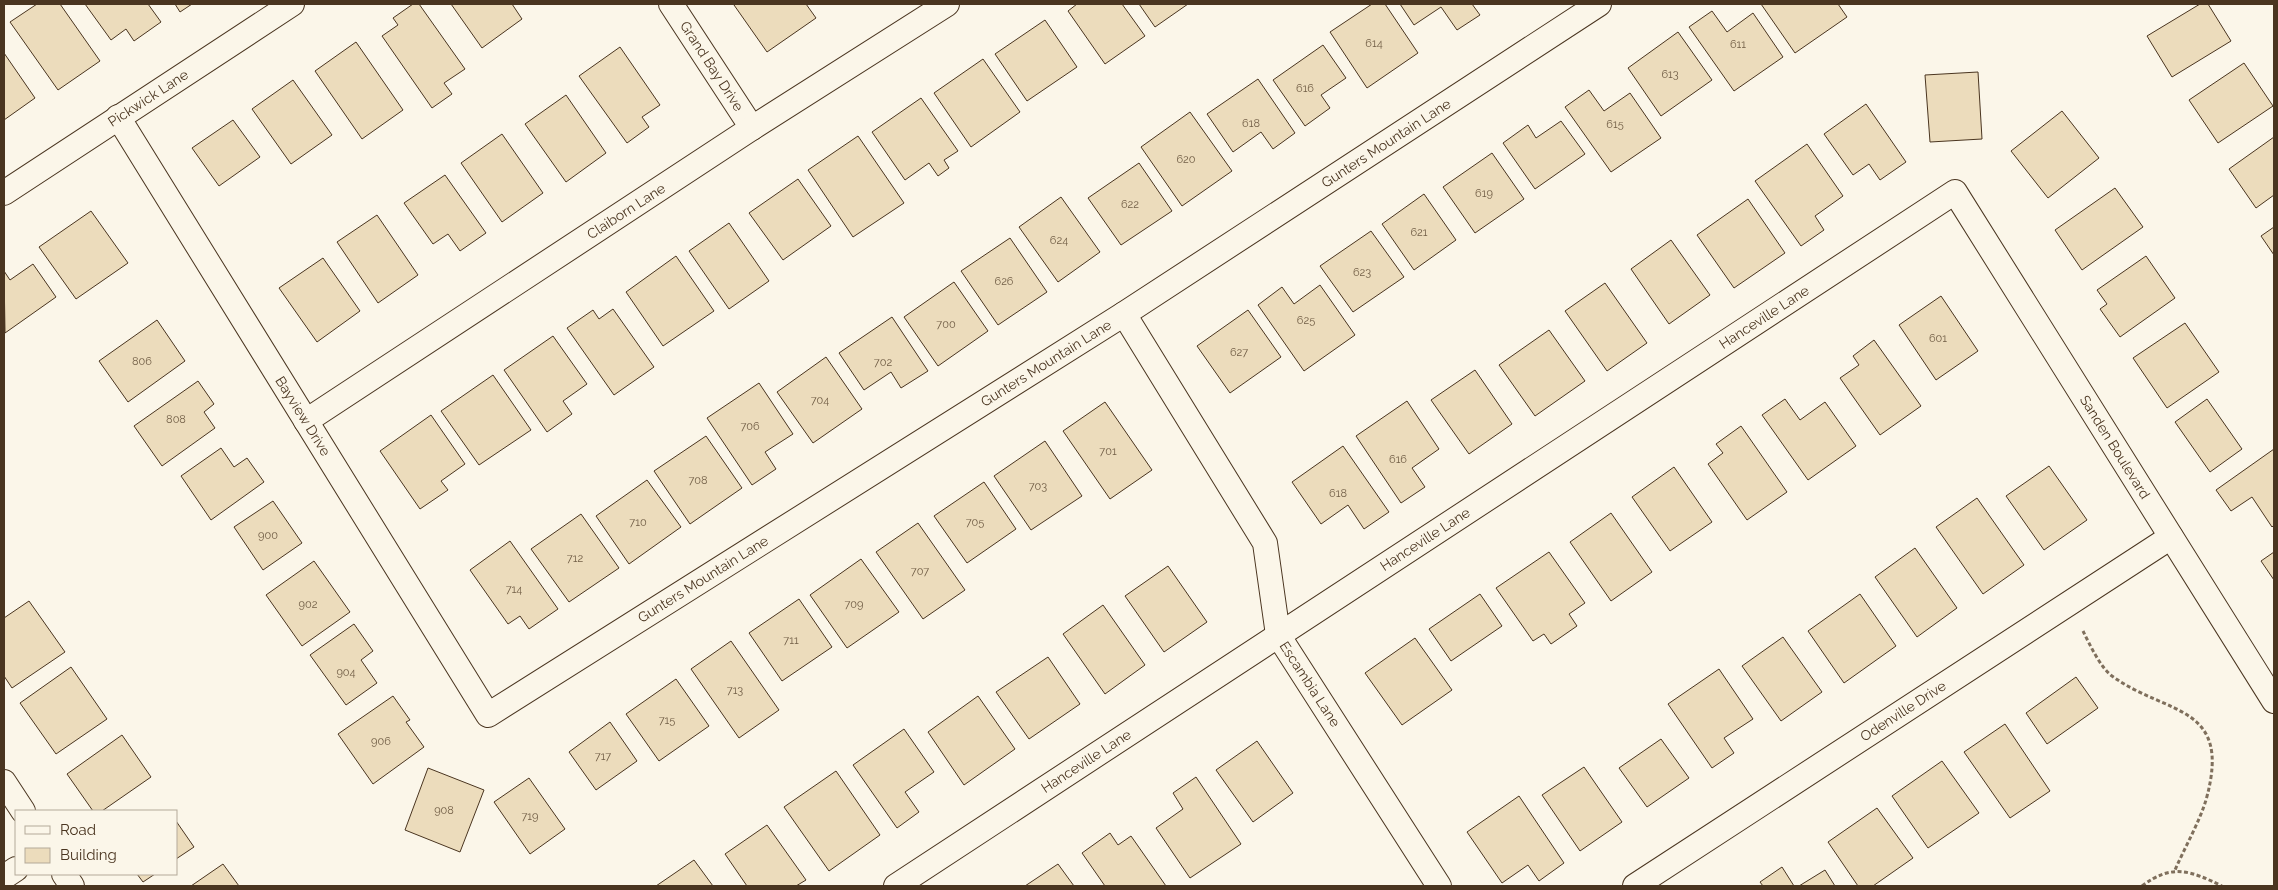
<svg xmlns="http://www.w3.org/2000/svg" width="2278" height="890" viewBox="0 0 2278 890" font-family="Raleway,sans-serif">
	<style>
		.building { fill: #ecdcbc; stroke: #4a3520 }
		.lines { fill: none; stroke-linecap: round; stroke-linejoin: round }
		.street-casing { stroke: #4a3520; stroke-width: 26 }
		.path { stroke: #7f6f5c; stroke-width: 3; stroke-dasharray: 4 2.5; stroke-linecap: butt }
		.street { stroke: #fbf6e9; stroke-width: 24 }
		.labels { text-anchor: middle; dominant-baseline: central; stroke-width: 4; stroke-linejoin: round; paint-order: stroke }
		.number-label { font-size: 11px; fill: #725f47 }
		.street-label { font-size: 14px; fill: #4a3520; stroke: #fbf6e9 }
	</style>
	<rect width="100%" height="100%" fill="#fbf6e9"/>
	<g class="building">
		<path d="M37,4H60L100,61L58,90L10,22Z"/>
		<path d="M85,4H148L161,22L134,41L126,29L111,40Z"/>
		<path d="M175,4H192L180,12Z"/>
		<path d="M413,4H419L465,69L444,83L452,94L432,108L382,36L398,25L393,18Z"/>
		<path d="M451,4H512L522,19L482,48Z"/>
		<path d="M737,4H806L816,18L767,52L734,5Z"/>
		<path d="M1077,4H1122L1145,36L1105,64L1068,11Z"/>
		<path d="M1139,4H1188L1155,27Z"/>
		<path d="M1372,4H1385L1418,53L1367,88L1330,32Z"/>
		<path d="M1400,4H1472L1480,15L1457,30L1441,7L1414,25Z"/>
		<path d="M1761,4H1838L1847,17L1795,53Z"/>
		<path d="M2200,4H2208L2231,41L2172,77L2147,36Z"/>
		<path d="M1712,11L1727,32L1753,13L1783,57L1734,91L1689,27Z"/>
		<path d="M1045,20L1077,67L1027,101L995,54Z"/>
		<path d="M1678,32L1712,80L1661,116L1628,68Z"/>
		<path d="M356,42L403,110L362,139L315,71Z"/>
		<path d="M1323,45L1346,78L1321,95L1330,108L1305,126L1273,80Z"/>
		<path d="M620,47L660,105L642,117L649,127L627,143L579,76Z"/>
		<path d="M4,53L35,98L4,120Z"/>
		<path d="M983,59L1020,112L971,147L934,93Z"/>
		<path d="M2244,63L2273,106L2218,143L2189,100Z"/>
		<path d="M1978,72L1982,139L1930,142L1925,75Z"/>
		<path d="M1258,79L1295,133L1273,149L1261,132L1233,152L1207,114Z"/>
		<path d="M293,80L332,135L291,164L252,109Z"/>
		<path d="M1589,90L1604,111L1630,93L1661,138L1611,172L1565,107Z"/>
		<path d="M566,95L606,153L566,182L525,124Z"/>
		<path d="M921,98L958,151L944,160L949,168L938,176L929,163L905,180L872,132Z"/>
		<path d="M1866,104L1906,162L1880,180L1869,164L1853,175L1824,134Z"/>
		<path d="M2062,111L2099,158L2048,198L2011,151Z"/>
		<path d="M1190,112L1232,171L1182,206L1141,147Z"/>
		<path d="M233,120L260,157L219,186L192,148Z"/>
		<path d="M1561,121L1585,154L1535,189L1503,143L1528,125L1536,138Z"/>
		<path d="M502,134L543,193L502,222L461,163Z"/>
		<path d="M858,136L904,203L853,237L808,170Z"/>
		<path d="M2274,137V195L2256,208L2229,169Z"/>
		<path d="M1807,144L1843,196L1815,216L1824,230L1801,246L1755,181Z"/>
		<path d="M1492,153L1524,199L1475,233L1443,187Z"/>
		<path d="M1139,163L1172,211L1121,245L1088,198Z"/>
		<path d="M445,175L486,233L460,251L448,234L433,244L404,203Z"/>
		<path d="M798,179L831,226L783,260L749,213Z"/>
		<path d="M2115,188L2143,227L2082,270L2055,230Z"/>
		<path d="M1424,194L1456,240L1414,270L1382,224Z"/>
		<path d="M1061,197L1100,252L1058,282L1019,227Z"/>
		<path d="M1748,199L1785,253L1734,288L1697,235Z"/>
		<path d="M91,211L128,263L76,299L39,247Z"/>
		<path d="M377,215L418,275L378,303L337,242Z"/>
		<path d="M729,223L769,281L729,309L689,251Z"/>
		<path d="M2274,227V255L2261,236Z"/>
		<path d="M1371,231L1404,277L1353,312L1320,266Z"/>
		<path d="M1010,238L1047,292L998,325L961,271Z"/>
		<path d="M1671,240L1710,295L1669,324L1631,269Z"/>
		<path d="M676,256L714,311L663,346L626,292Z"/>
		<path d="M2146,256L2175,298L2120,337L2100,309L2107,304L2097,290Z"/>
		<path d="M323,258L360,311L317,342L279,288Z"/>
		<path d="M33,264L56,297L5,333L4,271L10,280Z"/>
		<path d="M954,282L988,331L938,366L904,317Z"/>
		<path d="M1605,283L1647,343L1607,371L1565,311Z"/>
		<path d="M1320,285L1355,335L1304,371L1258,305L1282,287L1294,304Z"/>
		<path d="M1941,296L1978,351L1936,380L1899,325Z"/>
		<path d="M613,309L654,367L614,395L567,328L593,310L599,319Z"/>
		<path d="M1248,310L1281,357L1230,393L1197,346Z"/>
		<path d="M892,317L928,371L901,388L891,372L864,390L839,353Z"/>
		<path d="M157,320L185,361L128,402L99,361Z"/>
		<path d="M2185,323L2219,372L2167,408L2133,358Z"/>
		<path d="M1549,330L1585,381L1535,416L1499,365Z"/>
		<path d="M553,336L587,384L563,401L572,414L547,432L504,370Z"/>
		<path d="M1874,340L1921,406L1880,435L1840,378L1859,365L1853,356Z"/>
		<path d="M826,357L862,409L813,443L777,392Z"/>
		<path d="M1475,370L1512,424L1469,454L1431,400Z"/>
		<path d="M493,375L531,430L479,465L441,411Z"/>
		<path d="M198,381L214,404L204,412L215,428L162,466L134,426Z"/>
		<path d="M759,383L793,434L765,452L776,469L752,485L707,418Z"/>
		<path d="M1785,399L1800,420L1825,402L1856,446L1808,480L1762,415Z"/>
		<path d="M2207,399L2242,449L2210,472L2175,422Z"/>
		<path d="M1407,401L1439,449L1412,468L1425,487L1401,503L1356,436Z"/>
		<path d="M1105,402L1152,470L1110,499L1063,431Z"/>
		<path d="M431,415L465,464L441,481L448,490L420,509L380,451Z"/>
		<path d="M1741,426L1787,492L1747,520L1708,464L1723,453L1716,444Z"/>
		<path d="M706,436L742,488L690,524L654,471Z"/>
		<path d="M1045,441L1082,496L1031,530L994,476Z"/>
		<path d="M1343,446L1389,512L1364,529L1348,505L1321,524L1292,482Z"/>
		<path d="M221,448L234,467L247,458L264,482L211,520L181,476Z"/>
		<path d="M2274,449V525L2272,527L2252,497L2231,511L2216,490Z"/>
		<path d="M2049,466L2087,520L2044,550L2006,496Z"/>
		<path d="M1674,467L1712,522L1670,551L1632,497Z"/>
		<path d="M647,480L681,527L629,564L596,516Z"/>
		<path d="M984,482L1016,529L967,563L934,516Z"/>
		<path d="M1977,498L2024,565L1983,594L1936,527Z"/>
		<path d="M273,501L302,543L263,570L234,527Z"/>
		<path d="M1611,513L1652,572L1611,601L1570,542Z"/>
		<path d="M581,514L619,568L569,602L531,549Z"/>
		<path d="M918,523L965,590L923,619L876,552Z"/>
		<path d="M510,541L558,609L529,629L520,616L508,624L470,570Z"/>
		<path d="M1915,548L1957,608L1917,637L1875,577Z"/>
		<path d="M1549,552L1585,603L1569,614L1577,626L1551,644L1544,634L1533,641L1496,588Z"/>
		<path d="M2274,552V580L2261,561Z"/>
		<path d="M861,559L899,612L847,648L810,595Z"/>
		<path d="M314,561L350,612L302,646L266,595Z"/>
		<path d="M1168,566L1207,622L1164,652L1125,596Z"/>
		<path d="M1480,594L1502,626L1451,661L1429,629Z"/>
		<path d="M1860,594L1896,646L1844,683L1808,631Z"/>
		<path d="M799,599L832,647L782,681L749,633Z"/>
		<path d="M29,601L65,652L12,688L4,676V618Z"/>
		<path d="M1103,605L1145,665L1105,694L1063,634Z"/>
		<path d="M354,624L373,651L361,660L377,683L346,705L310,655Z"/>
		<path d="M1783,637L1822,692L1781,721L1742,666Z"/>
		<path d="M1415,638L1452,690L1402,725L1365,673Z"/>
		<path d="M731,641L779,710L739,738L691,669Z"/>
		<path d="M1048,657L1080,704L1029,739L996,692Z"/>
		<path d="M71,667L107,719L56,754L20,703Z"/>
		<path d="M1719,669L1753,719L1724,738L1734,753L1712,768L1668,704Z"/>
		<path d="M2076,677L2098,708L2047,744L2026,713Z"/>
		<path d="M676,679L709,726L659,761L626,714Z"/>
		<path d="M393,696L410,720L406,722L424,747L373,784L338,734Z"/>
		<path d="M978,696L1015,749L964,785L928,732Z"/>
		<path d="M610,722L637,761L596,790L569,752Z"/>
		<path d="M2005,724L2050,791L2010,818L1964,752Z"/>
		<path d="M904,729L934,772L905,792L919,812L897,828L853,765Z"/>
		<path d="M122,735L151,777L102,811H93L67,774Z"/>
		<path d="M1661,739L1689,778L1647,807L1619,768Z"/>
		<path d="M1257,741L1293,793L1253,822L1216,770Z"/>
		<path d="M1942,761L1979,813L1928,848L1892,796Z"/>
		<path d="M1584,767L1622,822L1580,851L1542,795Z"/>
		<path d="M428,768L484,790L460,852L405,830Z"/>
		<path d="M836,771L880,835L829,871L784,807Z"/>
		<path d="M1196,777L1241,844L1190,878L1156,828L1183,809L1173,793Z"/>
		<path d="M529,778L565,829L530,854L494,802Z"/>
		<path d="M1519,796L1564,863L1539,881L1528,865L1502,883L1467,832Z"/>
		<path d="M1877,808L1913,858L1873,886H1858L1828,842Z"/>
		<path d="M176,821L194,847L176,859Z"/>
		<path d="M767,825L806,880L796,886H747L725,854Z"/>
		<path d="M1110,833L1118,845L1131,836L1166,886H1105L1082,853Z"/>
		<path d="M694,860L713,886H656Z"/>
		<path d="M223,864L239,886H191Z"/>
		<path d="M1058,864L1074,886H1025Z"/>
		<path d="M1782,867L1794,886H1763L1760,882Z"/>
		<path d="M1825,870L1835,886H1799Z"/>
		<path d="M137,874H155L143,882Z"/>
	</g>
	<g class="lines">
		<defs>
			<g id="street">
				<path d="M671,4L752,128"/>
				<path d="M118,117L488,715L1124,314L1599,4"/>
				<path d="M4,193L292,4"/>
				<path d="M1124,314L1265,543L1278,635L1439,886"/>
				<path d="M306,421L752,128L947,4"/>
				<path d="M4,782L23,811"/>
				<path d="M64,874L72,886"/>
				<path d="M4,877L16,869"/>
				<path d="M896,886L1955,192L2274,701"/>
				<path d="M1635,886L2171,537"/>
			</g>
		</defs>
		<use href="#street" class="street-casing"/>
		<g class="path">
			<path d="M2083,631C2090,645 2100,667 2112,676C2167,716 2233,703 2206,800C2199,823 2185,847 2175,870"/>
			<path d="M2142,886C2172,863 2191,871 2222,886"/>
		</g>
		<use href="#street" class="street"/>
	</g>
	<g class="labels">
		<g class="number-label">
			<text x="1374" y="43">614</text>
			<text x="1738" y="44">611</text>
			<text x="1670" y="74">613</text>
			<text x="1305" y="88">616</text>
			<text x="1251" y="123">618</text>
			<text x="1615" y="124">615</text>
			<text x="1186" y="159">620</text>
			<text x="1484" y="193">619</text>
			<text x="1130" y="204">622</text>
			<text x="1419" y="232">621</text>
			<text x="1059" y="240">624</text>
			<text x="1362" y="272">623</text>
			<text x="1004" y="281">626</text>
			<text x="1306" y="320">625</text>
			<text x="946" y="324">700</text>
			<text x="1938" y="338">601</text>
			<text x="1239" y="352">627</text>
			<text x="142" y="361">806</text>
			<text x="883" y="362">702</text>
			<text x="820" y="400">704</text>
			<text x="176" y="419">808</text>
			<text x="750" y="426">706</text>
			<text x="1108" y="451">701</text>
			<text x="1398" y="459">616</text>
			<text x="698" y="480">708</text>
			<text x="1038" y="486">703</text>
			<text x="1338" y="493">618</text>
			<text x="638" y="522">710</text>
			<text x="975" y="522">705</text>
			<text x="268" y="535">900</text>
			<text x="575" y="558">712</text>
			<text x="920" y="571">707</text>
			<text x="514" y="589">714</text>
			<text x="308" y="604">902</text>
			<text x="854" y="604">709</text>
			<text x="791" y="640">711</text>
			<text x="346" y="672">904</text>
			<text x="735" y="690">713</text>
			<text x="667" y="720">715</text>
			<text x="381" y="741">906</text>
			<text x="603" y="756">717</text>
			<text x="444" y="810">908</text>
			<text x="530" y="816">719</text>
		</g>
		<g class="street-label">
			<text transform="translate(712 66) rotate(57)">Grand Bay Drive</text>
			<text transform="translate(148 98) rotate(-33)">Pickwick Lane</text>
			<text transform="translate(1386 143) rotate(-33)">Gunters Mountain Lane</text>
			<text transform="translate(626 211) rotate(-33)">Claiborn Lane</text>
			<text transform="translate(1764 317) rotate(-33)">Hanceville Lane</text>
			<text transform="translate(1046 363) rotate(-32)">Gunters Mountain Lane</text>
			<text transform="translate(303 416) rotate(58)">Bayview Drive</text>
			<text transform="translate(2115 447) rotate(58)">Sanden Boulevard</text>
			<text transform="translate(1425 539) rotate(-33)">Hanceville Lane</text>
			<text transform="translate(703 579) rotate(-32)">Gunters Mountain Lane</text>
			<text transform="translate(1310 684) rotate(57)">Escambia Lane</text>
			<text transform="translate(1903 711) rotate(-33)">Odenville Drive</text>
			<text transform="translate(1086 761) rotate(-33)">Hanceville Lane</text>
		</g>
	</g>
	<rect width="2278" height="890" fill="none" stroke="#4a3520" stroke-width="10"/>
	<rect x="15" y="810" width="162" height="65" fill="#fbf6e9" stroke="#b4a999"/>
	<rect x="25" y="826" width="25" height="8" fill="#fbf6e9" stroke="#b4a999"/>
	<text x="60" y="835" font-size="15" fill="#4a3520">Road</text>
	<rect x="25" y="848" width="25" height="15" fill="#ecdcbc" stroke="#b4a999"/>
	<text x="60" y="860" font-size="15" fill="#4a3520">Building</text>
</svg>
